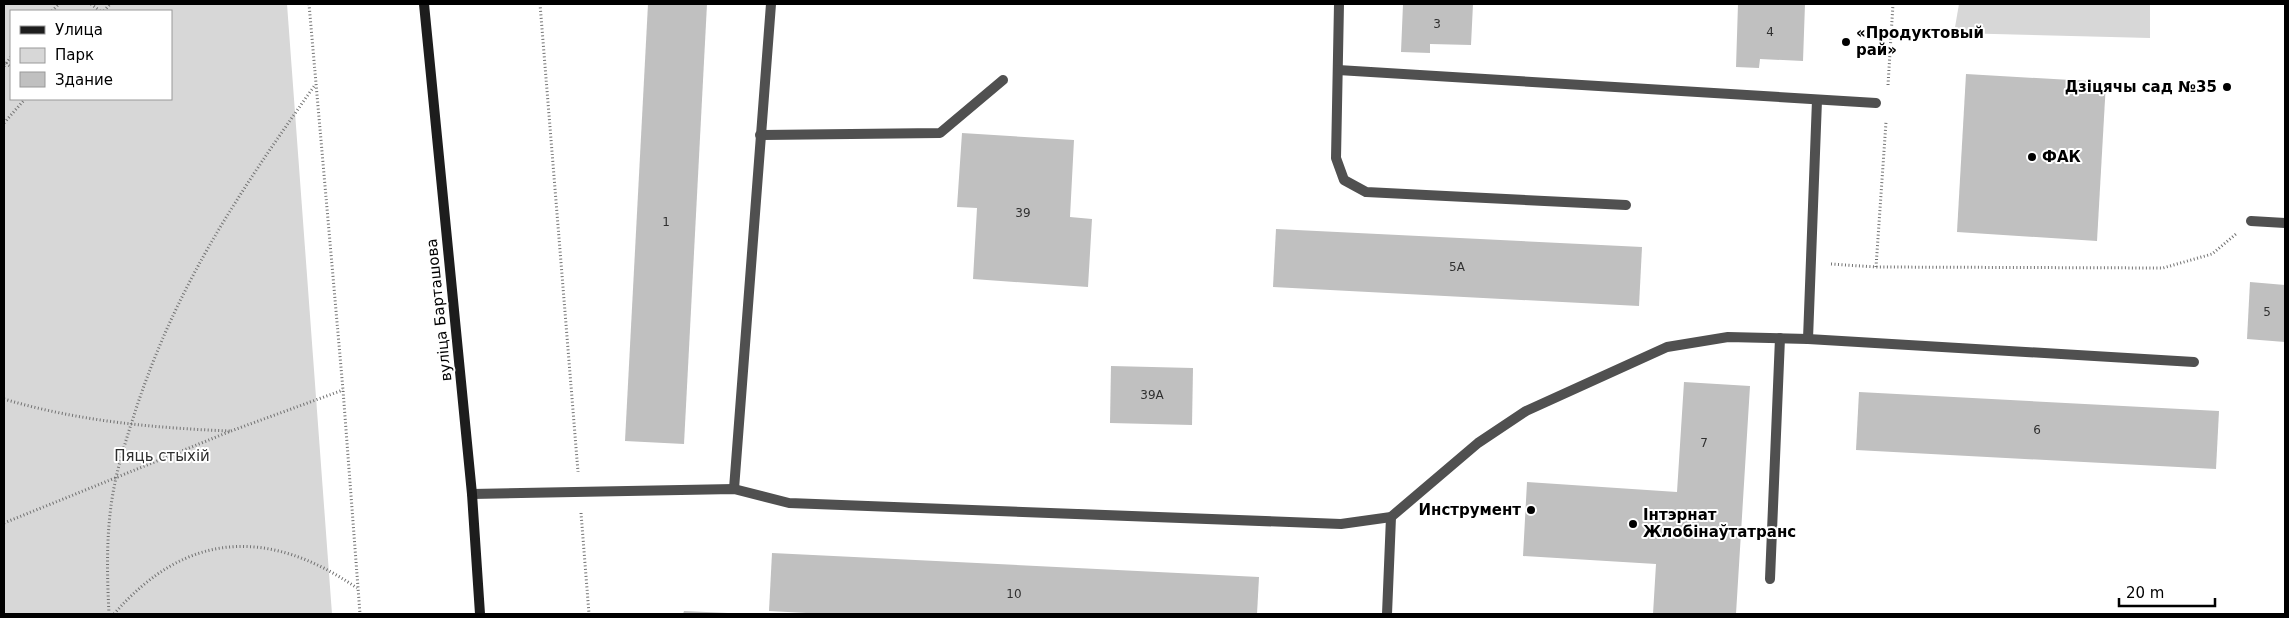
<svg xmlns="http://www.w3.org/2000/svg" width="2289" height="618" viewBox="0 0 2289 618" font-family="'DejaVu Sans',sans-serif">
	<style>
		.green { fill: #d7d7d7; fill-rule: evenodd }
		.building { fill: #c0c0c0 }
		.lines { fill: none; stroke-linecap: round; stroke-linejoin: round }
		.path { stroke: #727272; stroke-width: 3; stroke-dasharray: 1 2.5; stroke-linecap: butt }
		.lane { stroke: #505050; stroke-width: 10 }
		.secondary { stroke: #1d1d1d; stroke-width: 10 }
		.poi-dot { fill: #000; stroke: #fff; stroke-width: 2 }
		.labels { text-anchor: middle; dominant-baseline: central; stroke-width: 4; stroke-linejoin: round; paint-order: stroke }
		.number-label { font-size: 12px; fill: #303030 }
		.poi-label { font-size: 15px; font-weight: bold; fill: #000; stroke: #fff; text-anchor: start }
		.street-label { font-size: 15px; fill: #000; stroke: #fff }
		.park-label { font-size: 15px; fill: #2e2e2e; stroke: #fff }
	</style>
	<rect width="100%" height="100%" fill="#fff"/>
	<g class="green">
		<path d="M4,4H287L332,614H4ZM11,11H171V99H11Z"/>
		<path d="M1959,4H2150V38L1954,33Z"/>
	</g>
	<g class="building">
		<path d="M648,4H707L684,444L625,441Z"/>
		<path d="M1403,4H1473L1471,45L1430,44V53L1401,52Z"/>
		<path d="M1738,4H1805L1803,61L1760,59L1759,68L1736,67Z"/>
		<path d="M1966,74L2106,82L2097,241L1957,232Z"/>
		<path d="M962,133L1074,140L1070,217L1092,219L1088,287L973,279L977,208L957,207Z"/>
		<path d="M1276,229L1642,247L1639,306L1273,287Z"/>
		<path d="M2250,282L2285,285V342L2247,339Z"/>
		<path d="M1111,366L1193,368L1192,425L1110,423Z"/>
		<path d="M1684,382L1750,386L1736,614H1653L1656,564L1523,556L1527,482L1677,492Z"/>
		<path d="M1859,392L2219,411L2216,469L1856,450Z"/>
		<path d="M772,553L1259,577L1257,614H825L769,611Z"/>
		<path d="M684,611L728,613V614H683Z"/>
	</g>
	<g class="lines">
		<g class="path">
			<path d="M91,4L100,11"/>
			<path d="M309,4L343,390L360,614"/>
			<path d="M540,4L578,472"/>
			<path d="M52,11L59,4"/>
			<path d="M104,11L110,4"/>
			<path d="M6,63L11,67"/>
			<path d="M4,66L11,57"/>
			<path d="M1888,85L1893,4"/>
			<path d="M4,123L25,99"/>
			<path d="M1831,264L1876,267L2163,268L2212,254L2236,234"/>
			<path d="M1876,267L1886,122"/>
			<path d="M4,399C77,421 154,428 230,431"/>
			<path d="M581,513L589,614"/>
			<path d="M4,523L231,431L343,390"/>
			<path d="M109,614C107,574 106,533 113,493C118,464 127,437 136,409C177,284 240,191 315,85"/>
			<path d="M114,614C186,531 268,527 357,588"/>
		</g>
		<g class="lane">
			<path d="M1339,4L1336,158L1344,180L1366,192L1626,205"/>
			<path d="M1338,70L1876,103"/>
			<path d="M760,135L940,133L1003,80"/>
			<path d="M2251,221L2285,223"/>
			<path d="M1808,339L1817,100"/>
			<path d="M734,489L771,4"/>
			<path d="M472,494L734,489L789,503L1341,524L1391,517L1478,443L1526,411L1667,347L1728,337L1808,339L2194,362"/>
			<path d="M1770,579L1780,338"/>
			<path d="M1387,614L1391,517"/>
		</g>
		<path class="secondary" d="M424,4L472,494L480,614"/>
	</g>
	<g class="poi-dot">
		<circle cx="1846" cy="42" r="5"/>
		<circle cx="2227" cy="87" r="5"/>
		<circle cx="2032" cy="157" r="5"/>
		<circle cx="1531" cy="510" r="5"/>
		<circle cx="1633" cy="524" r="5"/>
	</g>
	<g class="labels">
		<g class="number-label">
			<text x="1437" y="24">3</text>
			<text x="1770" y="32">4</text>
			<text x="1023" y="213">39</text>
			<text x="666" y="222">1</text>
			<text x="1457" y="267">5А</text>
			<text x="2267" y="312">5</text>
			<text x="1152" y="395">39А</text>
			<text x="2037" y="430">6</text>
			<text x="1704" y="443">7</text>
			<text x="1014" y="594">10</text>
		</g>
		<g class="poi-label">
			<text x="1856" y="33">«Продуктовый<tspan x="1856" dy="17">рай»</tspan></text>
			<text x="2217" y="87" text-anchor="end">Дзіцячы сад №35</text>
			<text x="2042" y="157">ФАК</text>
			<text x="1521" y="510" text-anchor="end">Инструмент</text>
			<text x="1643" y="515">Інтэрнат<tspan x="1643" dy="17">Жлобінаўтатранс</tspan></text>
		</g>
		<g class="street-label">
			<text transform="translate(439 310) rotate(-96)">вуліца Барташова</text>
		</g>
		<g class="park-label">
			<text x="162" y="456">Пяць стыхій</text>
		</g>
	</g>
	<rect width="2289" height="618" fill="none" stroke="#000000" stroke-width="10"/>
	<rect x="10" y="10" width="162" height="90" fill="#ffffff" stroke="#999999"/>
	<rect x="20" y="26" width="25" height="8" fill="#1d1d1d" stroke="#999999"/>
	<text x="55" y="35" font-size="15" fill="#000000">Улица</text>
	<rect x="20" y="48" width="25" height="15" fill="#d7d7d7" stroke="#999999"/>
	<text x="55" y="60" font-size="15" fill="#000000">Парк</text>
	<rect x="20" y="72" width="25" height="15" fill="#c0c0c0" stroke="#999999"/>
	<text x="55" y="85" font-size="15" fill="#000000">Здание</text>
	<path d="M2119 598v8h96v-8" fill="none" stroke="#000000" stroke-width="2.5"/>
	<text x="2126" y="598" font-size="15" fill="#000000" stroke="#ffffff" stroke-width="4" paint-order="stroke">20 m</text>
</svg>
